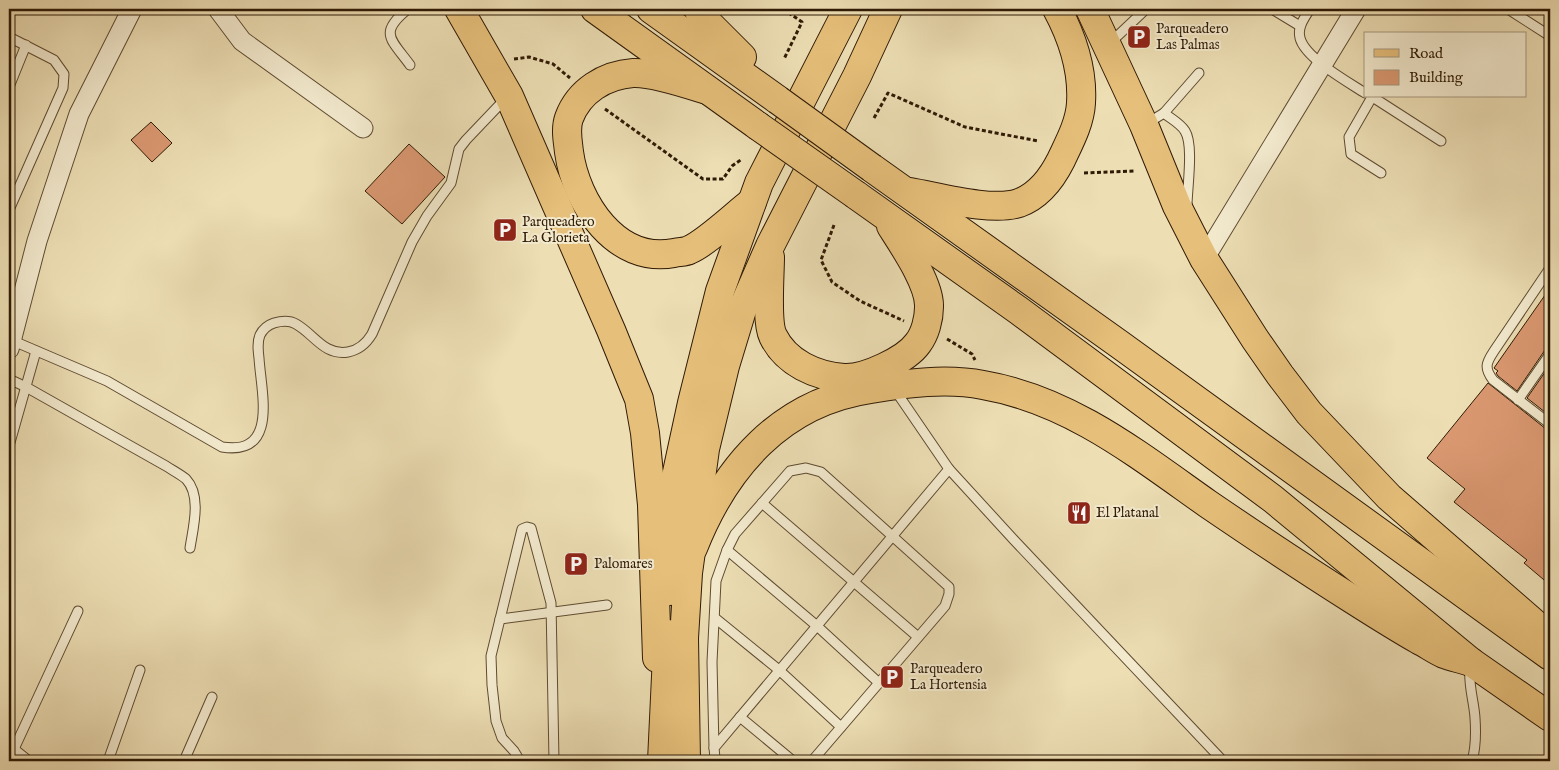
<svg xmlns="http://www.w3.org/2000/svg" width="1559" height="770" viewBox="0 0 1559 770" font-family="'IM FELL English',serif">
	<style>
		.building { fill: #da9871; stroke: #2f1a05 }
		.lines { fill: none; stroke-linecap: round; stroke-linejoin: round }
		.lane-casing { stroke: #5e4b31; stroke-width: 11 }
		.street-casing { stroke: #5e4b31; stroke-width: 21 }
		.primary-casing { stroke: #2f1a05; stroke-width: 30 }
		.path { stroke: #2f1a05; stroke-width: 3; stroke-dasharray: 4 2.5; stroke-linecap: butt }
		.lane { stroke: #f3eace; stroke-width: 9 }
		.street { stroke: #f3eace; stroke-width: 19 }
		.primary { stroke: #e6bf7a; stroke-width: 28 }
		.primary-bridge-casing { stroke: #2f1a05; stroke-width: 30; stroke-linecap: butt }
		.primary-bridge { stroke: #e6bf7a; stroke-width: 28 }
		.labels { text-anchor: middle; dominant-baseline: central; stroke-width: 4; stroke-linejoin: round; paint-order: stroke }
		.poi-label { font-size: 14px; fill: #2f1a05; stroke: #f3eace; text-anchor: start }
	</style>
	<rect width="100%" height="100%" fill="#eddeb4"/>
	<filter id="stains"><feTurbulence type="fractalNoise" baseFrequency=".004" numOctaves="4"/><feColorMatrix values="0 0 0 0 .2 0 0 0 0 .09 0 0 0 0 .02 0 0 0 .5 -.17"/></filter>
	<radialGradient id="worn" r=".72"><stop offset=".6" stop-color="#630" stop-opacity="0"/><stop offset="1" stop-color="#630" stop-opacity=".3"/></radialGradient>
	<g class="building">
		<path d="M151,122L172,143L152,162L131,140Z"/>
		<path d="M409,144L445,177L402,224L365,191Z"/>
		<path d="M1550,288V348L1545,350L1517,391L1498,376L1496,373L1498,371L1494,368Z"/>
		<path d="M1550,365V416L1527,398Z"/>
		<path d="M1488,383L1546,429L1550,430V585L1524,563L1527,560L1454,502L1465,489L1427,458Z"/>
	</g>
	<g class="lines">
		<defs>
			<g id="lane">
				<path d="M408,9C378,33 391,39 410,65"/>
				<path d="M1272,9L1300,26"/>
				<path d="M1310,9C1305,17 1297,27 1300,38C1305,58 1348,82 1365,93"/>
				<path d="M1508,9L1550,36"/>
				<path d="M9,37L54,60L64,74L63,88L9,210"/>
				<path d="M1110,43L1146,9"/>
				<path d="M9,87L26,45"/>
				<path d="M1371,96L1441,141"/>
				<path d="M1372,97L1349,137L1351,154L1381,173"/>
				<path d="M1164,113L1199,73"/>
				<path d="M1146,124L1164,113C1171,119 1180,123 1185,131C1194,145 1187,189 1187,206"/>
				<path d="M1550,268L1494,351C1486,363 1484,368 1493,380L1550,424"/>
				<path d="M11,340L107,381L222,447C279,456 261,392 259,358C258,350 257,342 260,335C263,329 268,325 274,323C281,321 289,320 296,324C314,334 324,356 348,352C359,350 366,344 372,334L412,242L427,216L451,183L459,149L466,140L506,98"/>
				<path d="M9,379L26,387L166,466C172,470 180,474 186,479C202,496 193,528 190,548"/>
				<path d="M895,390L949,469L1014,540L1223,761"/>
				<path d="M1518,400L1550,354"/>
				<path d="M9,446L36,351"/>
				<path d="M762,503L918,637"/>
				<path d="M727,550L817,626L879,683"/>
				<path d="M715,618L779,670L841,727"/>
				<path d="M500,619L607,605"/>
				<path d="M1470,667C1468,685 1474,701 1475,718C1476,732 1476,747 1472,761"/>
				<path d="M740,717L793,761"/>
				<path d="M9,745L29,761"/>
				<path d="M714,748L712,662L716,581L727,550L735,534L790,471L806,468L821,472L949,587V594L945,606L812,761"/>
				<path d="M14,749L78,611"/>
				<path d="M108,761L140,670"/>
				<path d="M184,761L212,697"/>
				<path d="M520,761L514,751L502,738L496,721L492,685L491,656L522,529L527,527L531,528L551,603L554,761"/>
				<path d="M718,761L715,758L714,748L949,469"/>
			</g>
			<g id="street">
				<path d="M218,9L242,41L363,128"/>
				<path d="M1204,259L1356,9"/>
				<path d="M9,349L37,241L79,114L132,9"/>
			</g>
			<g id="primary">
				<path d="M459,9L509,96L611,330L639,399L645,433L652,505L657,658"/>
				<path d="M595,9L758,126"/>
				<path d="M651,9L778,100"/>
				<path d="M698,9L703,18L742,57"/>
				<path d="M1090,9L1144,125L1177,206L1204,259L1255,339L1280,375L1309,413L1389,497L1542,630"/>
				<path d="M707,90C688,84 652,72 633,73C605,75 579,91 569,118C565,129 568,142 569,152C576,203 616,264 674,253C679,252 685,252 689,250C706,243 736,214 752,202"/>
				<path d="M872,168L1119,344L1550,656"/>
				<path d="M910,192C939,197 992,212 1019,203C1038,196 1052,178 1061,160C1069,143 1080,123 1081,103C1083,71 1072,37 1057,9"/>
				<path d="M856,195L1018,310L1273,499L1471,662L1550,717"/>
				<path d="M770,257C770,275 766,322 773,336C786,363 816,376 844,378C865,379 906,360 918,343C925,334 929,319 929,307C930,284 903,245 891,226"/>
				<path d="M693,548C725,467 781,402 871,389C907,383 947,378 983,385C1070,400 1137,454 1208,504C1255,536 1303,568 1352,599C1374,613 1396,627 1419,640C1427,644 1435,650 1444,654C1452,657 1462,659 1471,662"/>
				<path d="M670,591L676,477L692,403L720,291L759,183L848,9"/>
				<path d="M662,761L668,634"/>
				<path d="M686,761L684,638L688,573L705,449L725,366L742,310L770,246L857,76L888,9"/>
			</g>
		</defs>
		<use href="#lane" class="lane-casing"/>
		<use href="#street" class="street-casing"/>
		<use href="#primary" class="primary-casing"/>
		<g class="path">
			<path d="M783,9L802,22L784,59"/>
			<path d="M514,59L529,57L553,64L570,78"/>
			<path d="M605,109L703,179H723L732,166L742,159"/>
			<path d="M874,118L888,93L965,127L1038,141"/>
			<path d="M1084,173L1136,171"/>
			<path d="M834,225L821,260L832,282L860,301L904,321"/>
			<path d="M947,339L972,354L975,360"/>
		</g>
		<use href="#lane" class="lane"/>
		<use href="#street" class="street"/>
		<use href="#primary" class="primary"/>
		<defs>
			<g id="primary-bridge">
				<path d="M778,100L872,168"/>
				<path d="M758,126L856,195"/>
			</g>
		</defs>
		<use href="#primary-bridge" class="primary-bridge-casing"/>
		<use href="#primary-bridge" class="primary-bridge"/>
	</g>
	<defs>
		<symbol id="parking-square" viewBox="-11 -11 22 22"><rect x="-9" y="-9" width="18" height="18" rx="4" fill="#8f2418" stroke="#f3eace"/><path d="M-3.5-5.5H1a3.5 3.5 0 0 1 0 7H-1V5.5H-3.5ZM-1-3.4V-.6H.8a1.4 1.4 0 0 0 0-2.8Z" fill="#fff"/></symbol>
		<symbol id="restaurant-square" viewBox="-11 -11 22 22"><rect x="-9" y="-9" width="18" height="18" rx="4" fill="#8f2418" stroke="#f3eace"/><path d="M-5-6h1v4h1v-4h1v4h1v-4h1v5L-1.5 .5V6h-2V.5L-5-1ZM5-6V6H3V1.5H1.5Q1.5-4 5-6Z" fill="#fff"/></symbol>
	</defs>
	<g fill-rule="evenodd">
		<use href="#parking-square" x="1125" y="23" width="28" height="28"/>
		<use href="#parking-square" x="491" y="216" width="28" height="28"/>
		<use href="#restaurant-square" x="1065" y="499" width="28" height="28"/>
		<use href="#parking-square" x="562" y="550" width="28" height="28"/>
		<use href="#parking-square" x="878" y="663" width="28" height="28"/>
	</g>
	<g class="labels">
		<g class="poi-label">
			<text x="1156" y="29">Parqueadero<tspan x="1156" dy="16">Las Palmas</tspan></text>
			<text x="522" y="222">Parqueadero<tspan x="522" dy="16">La Glorieta</tspan></text>
			<text x="1096" y="513">El Platanal</text>
			<text x="594" y="564">Palomares</text>
			<text x="910" y="669">Parqueadero<tspan x="910" dy="16">La Hortensia</tspan></text>
		</g>
	</g>
	<rect width="1559" height="770" fill="none" stroke="#eddeb4" stroke-width="30"/>
	<rect x="10" y="10" width="1539" height="750" fill="none" stroke="#2f1a05" stroke-width="2.5"/>
	<rect x="15" y="15" width="1529" height="740" fill="none" stroke="#2f1a05"/>
	<rect x="1364" y="32" width="162" height="65" fill="#f3eace" stroke="#a5977e"/>
	<rect x="1374" y="49" width="25" height="8" fill="#e6bf7a" stroke="#a5977e"/>
	<text x="1409" y="58" font-size="15" fill="#2f1a05">Road</text>
	<rect x="1374" y="70" width="25" height="15" fill="#da9871" stroke="#a5977e"/>
	<text x="1409" y="82" font-size="15" fill="#2f1a05">Building</text>
	<rect width="100%" height="100%" filter="url(#stains)"/>
	<rect width="100%" height="100%" fill="url(#worn)"/>
</svg>
